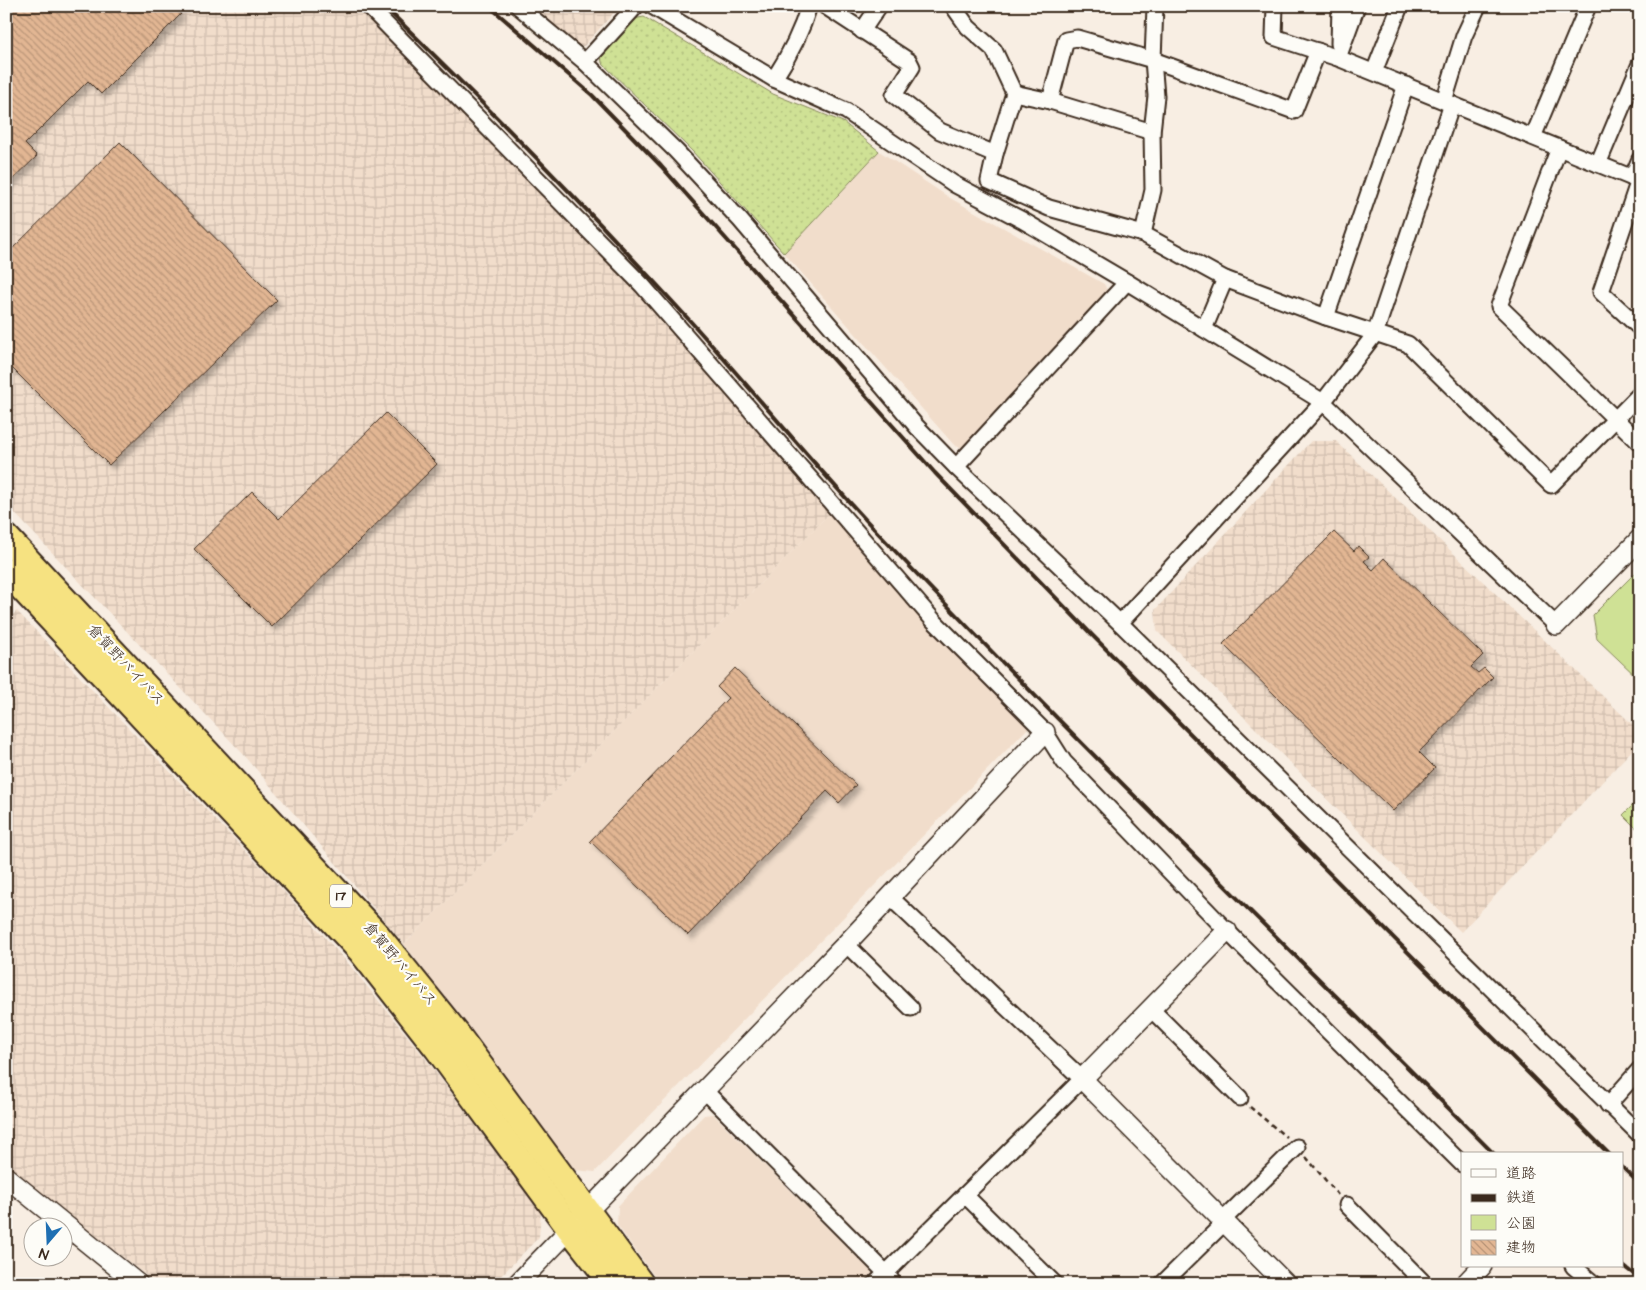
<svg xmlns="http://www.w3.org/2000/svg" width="1646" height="1290" viewBox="0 0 1646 1290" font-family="'Architects Daughter','Klee One',sans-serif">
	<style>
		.built { fill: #f1ddcb }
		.industrial { fill: url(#industrial-grid) }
		.grass { fill: url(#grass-dots); stroke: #85865a }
		.park { fill: #cfe195; stroke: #85865a }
		.building { fill: url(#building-back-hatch); stroke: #3b2a1e; filter: url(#shadow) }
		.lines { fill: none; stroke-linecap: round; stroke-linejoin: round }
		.minor-casing { stroke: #3b2a1e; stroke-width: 19 }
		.tertiary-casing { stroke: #3b2a1e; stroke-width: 22 }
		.trunk-casing { stroke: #3b2a1e; stroke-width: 29 }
		.path { stroke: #3b2a1e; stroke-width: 2.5; stroke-dasharray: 5 4; stroke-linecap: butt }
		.minor { stroke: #fdfcf7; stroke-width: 15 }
		.tertiary { stroke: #fdfcf7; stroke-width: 19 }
		.trunk { stroke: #f6e281; stroke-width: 25 }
		.rail { stroke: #3b2a1e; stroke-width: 4 }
		.labels { text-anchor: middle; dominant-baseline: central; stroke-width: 4.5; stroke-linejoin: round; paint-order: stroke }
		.shield { fill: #fdfcf7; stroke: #75695f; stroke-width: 1 }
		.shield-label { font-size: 14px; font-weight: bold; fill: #3b2a1e }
		.street-label { font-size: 15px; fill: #3b2a1e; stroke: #fdfcf7 }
	</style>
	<defs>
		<pattern id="industrial-grid" width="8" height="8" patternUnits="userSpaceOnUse" patternTransform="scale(1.25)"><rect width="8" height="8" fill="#f1ddcb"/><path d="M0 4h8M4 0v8" fill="none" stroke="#d0beae"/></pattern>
		<pattern id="grass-dots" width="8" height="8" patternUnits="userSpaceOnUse" patternTransform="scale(1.25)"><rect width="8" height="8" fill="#cfe195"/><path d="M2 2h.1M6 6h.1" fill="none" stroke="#b3c180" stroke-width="1.8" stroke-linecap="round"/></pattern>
		<pattern id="building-back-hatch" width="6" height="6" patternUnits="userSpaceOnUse" patternTransform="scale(1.25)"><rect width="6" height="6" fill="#e2b693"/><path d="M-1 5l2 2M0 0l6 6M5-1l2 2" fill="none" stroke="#b89477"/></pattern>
		<filter id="shadow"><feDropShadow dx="4.5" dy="4.5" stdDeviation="2.5" flood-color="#0004"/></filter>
	</defs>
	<rect width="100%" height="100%" fill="#f8eee3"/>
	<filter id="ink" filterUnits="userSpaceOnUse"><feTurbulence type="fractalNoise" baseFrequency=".02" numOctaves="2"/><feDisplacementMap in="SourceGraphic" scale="10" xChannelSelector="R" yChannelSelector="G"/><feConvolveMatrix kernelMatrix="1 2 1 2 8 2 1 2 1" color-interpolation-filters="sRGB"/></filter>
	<g filter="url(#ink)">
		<g class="built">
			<path d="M879,151L950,198L1104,284L1108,292L964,448L955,446L784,253Z"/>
			<path d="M830,513L932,628L1031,725L595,1172L574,1170L404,944Z"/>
			<path d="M713,1114L876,1276L868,1284H660L617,1225L618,1206L704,1115Z"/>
		</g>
		<g class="industrial">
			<path d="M6,6H352L371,18L526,171L675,330L830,513L404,944L245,756L6,504Z"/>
			<path d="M528,6H620L584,46L575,47Z"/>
			<path d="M1311,441H1336L1634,726L1635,747L1461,932L1157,631L1155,610Z"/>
			<path d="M17,611L278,885L348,963L425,1058L541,1212L539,1237L493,1284H157L6,1165V621Z"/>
		</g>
		<path class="grass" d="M644,17L773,94L843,122L879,151L784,253L692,151L602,63L601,54L633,19Z"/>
		<g class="park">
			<path d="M1640,568V680L1597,639L1593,615Z"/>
			<path d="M1640,798V832L1623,815Z"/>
		</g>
		<g class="building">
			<path d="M6,6H173L181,14L101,94L88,81L25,144L37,156L6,186Z"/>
			<path d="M120,142L277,300L109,465L6,362V255Z"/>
			<path d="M386,413L437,464L272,627L194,549L252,492L279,519Z"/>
			<path d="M1334,532L1354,551L1358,546L1369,557L1364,561L1373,570L1384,558L1483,655L1471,667L1478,673L1484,668L1493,677L1419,752L1435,768L1393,811L1223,644Z"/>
			<path d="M735,668L856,785L839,803L827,791L688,935L590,841L728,698L717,687Z"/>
		</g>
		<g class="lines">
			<defs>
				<g id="minor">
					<path d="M368,6L642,285L934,621L1045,732L1064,762L1227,931L1462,1164"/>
					<path d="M518,6L585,62L676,151L740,220L917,427L956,467L1120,623L1640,1135"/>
					<path d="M652,6L774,79L846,111L954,184L1022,220L1127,282L1323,402L1556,625"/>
					<path d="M825,6L909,61L912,67L894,95L940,131L995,154"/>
					<path d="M953,6L968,27L994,50L1014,93L995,154L989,181L1049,208L1143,234L1225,279L1326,317L1408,344L1551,485L1640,394"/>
					<path d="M1275,6L1274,37L1338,58L1640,181"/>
					<path d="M862,31L879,6"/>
					<path d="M1339,44L1340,6"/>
					<path d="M1338,58L1357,6"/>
					<path d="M585,62L636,6"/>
					<path d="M1374,72L1400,6"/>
					<path d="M774,79C789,56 801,33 809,6"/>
					<path d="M1014,93L1050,101L1152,132"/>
					<path d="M1050,101L1066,40L1077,38L1153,60L1294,111L1318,51"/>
					<path d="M1444,101L1464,36L1478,6"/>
					<path d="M1533,137L1588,6"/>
					<path d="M1559,148L1499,306L1640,443"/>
					<path d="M1598,164L1640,64"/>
					<path d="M1632,178L1640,159"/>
					<path d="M1639,180L1601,292L1640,328"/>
					<path d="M1143,234L1153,190L1152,132L1156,96L1153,60L1155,6"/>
					<path d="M1326,317L1406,85"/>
					<path d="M1204,329L1225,279"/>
					<path d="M956,467L1127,282"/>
					<path d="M1120,623L1323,402L1375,334L1452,104"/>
					<path d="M846,944L911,1008"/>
					<path d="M1151,1009L1240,1098"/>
					<path d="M704,1090L886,1273L894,1284"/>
					<path d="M1608,1105L1640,1069"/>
					<path d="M965,1195L1055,1284"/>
					<path d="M1347,1205L1425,1284"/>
					<path d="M1222,1221L1297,1147"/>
					<path d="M1573,1266L1594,1284"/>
					<path d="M875,1284L1082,1079L890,897"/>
					<path d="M1162,1284L1224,1223"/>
				</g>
				<g id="tertiary">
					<path d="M1556,625L1640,539"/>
					<path d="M1227,931L1082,1079L1286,1284"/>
					<path d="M6,1177L138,1284"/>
					<path d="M517,1284L846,944L1045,732"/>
					<path d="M1465,1284L1482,1266"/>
				</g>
				<g id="trunk">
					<path d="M6,537L378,936L456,1033L641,1284"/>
					<path d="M6,571L361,951L437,1048L570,1229L613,1284"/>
				</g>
			</defs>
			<use href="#minor" class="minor-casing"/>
			<use href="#tertiary" class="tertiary-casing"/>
			<use href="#trunk" class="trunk-casing"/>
			<g class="path">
				<path d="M1250,1107L1286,1137"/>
				<path d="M1306,1157L1338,1195"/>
			</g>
			<use href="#minor" class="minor"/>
			<use href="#tertiary" class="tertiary"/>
			<use href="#trunk" class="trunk"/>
			<g class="rail">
				<path d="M384,6C490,109 593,214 692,323C754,392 814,465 878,533C1078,745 1289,947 1494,1154"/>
				<path d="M489,6L592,95L661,166L935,473L1094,637L1609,1154"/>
				<path d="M1622,1167L1640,1184"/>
				<path d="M1622,1265L1640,1279"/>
			</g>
		</g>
	</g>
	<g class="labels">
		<rect class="shield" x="330" y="884.5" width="22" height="23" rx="4"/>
		<g class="shield-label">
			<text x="341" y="896">17</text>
		</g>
		<g class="street-label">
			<text transform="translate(126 665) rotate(47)">倉賀野バイパス</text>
			<text transform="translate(400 964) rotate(50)">倉賀野バイパス</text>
		</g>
	</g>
	<rect width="1646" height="1290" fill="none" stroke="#fdfcf7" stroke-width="25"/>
	<rect x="12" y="12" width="1621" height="1265" fill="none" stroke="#3b2a1e" stroke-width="2" filter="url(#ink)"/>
	<rect x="1461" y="1152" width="162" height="115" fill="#fdfcf7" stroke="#afa8a0"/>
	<rect x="1471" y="1169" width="25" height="8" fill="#fdfcf7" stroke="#afa8a0"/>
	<text x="1506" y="1178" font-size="15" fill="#3b2a1e">道路</text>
	<rect x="1471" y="1194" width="25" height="8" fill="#3b2a1e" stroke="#afa8a0"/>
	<text x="1506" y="1202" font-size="15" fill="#3b2a1e">鉄道</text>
	<rect x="1471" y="1215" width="25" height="15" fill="#cfe195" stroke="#afa8a0"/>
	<text x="1506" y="1228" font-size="15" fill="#3b2a1e">公園</text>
	<rect x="1471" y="1240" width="25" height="15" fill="url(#building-back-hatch)" stroke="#afa8a0"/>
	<text x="1506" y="1252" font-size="15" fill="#3b2a1e">建物</text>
	<g transform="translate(48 1242) rotate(199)"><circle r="24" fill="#fdfcf7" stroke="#afa8a0"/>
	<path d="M0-4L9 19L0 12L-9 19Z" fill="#1f6fb2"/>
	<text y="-8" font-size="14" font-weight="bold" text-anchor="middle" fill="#3b2a1e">N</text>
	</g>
</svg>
